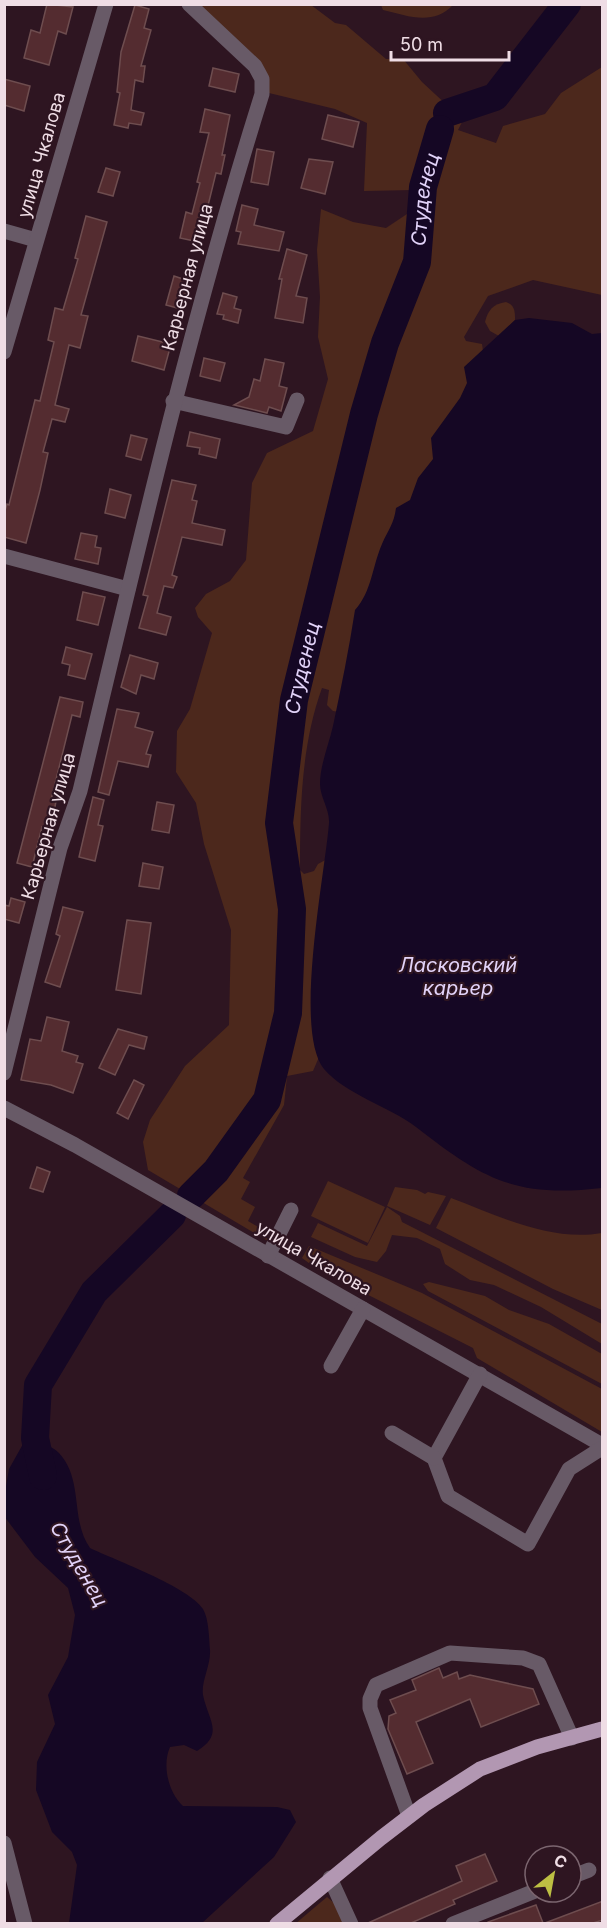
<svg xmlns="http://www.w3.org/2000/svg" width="607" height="1928" viewBox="0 0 607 1928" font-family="Inter,sans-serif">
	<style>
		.green { fill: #4c281c }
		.water { fill: #150724 }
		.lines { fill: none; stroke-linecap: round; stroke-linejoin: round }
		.river { stroke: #150724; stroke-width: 28 }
		.building { fill: #542c30; stroke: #6e4d4f; stroke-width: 1.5 }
		.minor { stroke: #685a67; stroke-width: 15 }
		.major { stroke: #b297b2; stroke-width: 15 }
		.labels { text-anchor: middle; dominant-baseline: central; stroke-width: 4.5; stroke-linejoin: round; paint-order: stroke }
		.street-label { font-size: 18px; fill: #efdde5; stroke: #2e1521 }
		.water-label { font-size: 20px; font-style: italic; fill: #e2d3f9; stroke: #2e1521 }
	</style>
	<rect width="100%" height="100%" fill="#2e1521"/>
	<g class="green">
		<path d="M198,5H311L335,23L346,25L386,59H403L422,82L463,120L458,130L496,143L503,126L545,114L561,93L602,67V295L533,280L488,296L464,337L466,341L482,344L483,351L442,443L346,713L333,711L327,705L329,690L322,688C301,746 300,809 300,870L304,874L314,871L318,864L331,857L322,1050L313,1071L287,1076L284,1105L243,1178L250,1182L241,1199L255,1207L248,1221L272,1235L268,1241L148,1170L143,1142L150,1120L185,1066L229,1025L231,930L204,844L196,803L176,772L177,731L190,709L212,633L198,617L195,608L206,594L230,581L246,560L252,483L267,453L313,431L328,379L318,337L320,297L317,250L321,209L353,222L386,228L413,210V190L364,191L367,123L335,109L269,93Z"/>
		<path d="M381,5H453C433,26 408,16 383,10Z"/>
		<path d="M506,302C515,305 515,312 515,320L499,336L490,331L485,322C488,310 493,304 506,302Z"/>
		<path d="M328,1181L385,1207L368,1243L311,1216Z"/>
		<path d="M395,1187L417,1190L425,1194L428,1192L446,1196L430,1225L387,1206Z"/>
		<path d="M451,1198C499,1216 550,1242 602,1233V1310L553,1289L436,1228Z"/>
		<path d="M387,1207L400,1216L402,1222L602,1324V1344L541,1307L494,1285L470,1280L445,1264L440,1249L417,1238L392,1235L386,1251L377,1262L355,1257L311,1237L318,1223L367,1246Z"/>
		<path d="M309,1246L422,1293L602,1389V1432L477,1358L473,1348L317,1269L302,1258Z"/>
		<path d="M429,1282L485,1296L509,1310L549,1324L602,1354V1384L428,1291L423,1284Z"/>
		<path d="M327,1897L334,1903L344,1924H295Z"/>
	</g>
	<g class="water">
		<path d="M529,318L572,323L592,334L602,333V1188C515,1198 483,1179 416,1127C390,1107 345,1094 324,1069C293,1031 325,874 329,823C330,810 320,797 320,784C320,765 329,744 333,726C341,688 349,649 355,610C372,591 372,567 382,544C388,530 394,524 396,508L410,500L418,478L433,459L431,438L460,398L467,383L464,367L515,320Z"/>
		<path d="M35,1438C42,1443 53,1447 59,1453C84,1480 70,1520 90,1548C115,1560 189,1587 203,1609C209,1619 209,1639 210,1650C211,1665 201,1681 203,1695C208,1720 225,1734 197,1751L184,1745L170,1747C162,1765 168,1792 183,1806L277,1807L290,1810L296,1822L274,1857L202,1923H69L77,1865L72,1852L52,1832L36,1790L37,1762L55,1724L48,1695L68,1657L75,1615L68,1588L35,1557L4,1516L5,1492L9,1469L23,1444Z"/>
	</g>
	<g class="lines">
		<g class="river">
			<path d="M447,113L495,97L567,4"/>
			<path id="s1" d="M191,1196L216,1171L267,1100L288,1013L292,909L279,823L294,700L364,414L385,343L417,262L423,187L440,129"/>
			<path d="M43,1476L35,1438L38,1385L94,1292L172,1215"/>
		</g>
	</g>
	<g class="building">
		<path d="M47,4L73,7L66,34L58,31L49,65L24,58L31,30L40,33Z"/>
		<path d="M135,5L149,9L144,28L151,30L141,66H145L143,82L135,80L131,110L144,113L141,125L129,123L128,128L114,125L120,93L117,92L121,52Z"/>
		<path d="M213,68L239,74L235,92L209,86Z"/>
		<path d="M4,79L30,86L24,111L4,105Z"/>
		<path d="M205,109L230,115L222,155H225L221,174L216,173L199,242L180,238L186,212L192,214L200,183L197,182L209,133L200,132Z"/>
		<path d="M328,115L359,122L353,147L322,139Z"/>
		<path d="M257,149L274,152L268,185L251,182Z"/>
		<path d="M309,159L333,162L325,194L301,188Z"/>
		<path d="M106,168L120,172L113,196L98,192Z"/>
		<path d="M242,205L258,209L254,225L284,232L279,251L238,244L241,232L236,231Z"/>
		<path d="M86,216L107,222L81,315L88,316L80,348L69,345L55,405L69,409L65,422L52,419L43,452L48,453L40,490L26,543L4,537V514L7,504L9,505L35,400L40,401L54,342L48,340L55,308L63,310L78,259L75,258Z"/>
		<path d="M287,249L307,255L296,296L307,298L303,323L275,318L282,279H279Z"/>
		<path d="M174,276L189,281L181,309L166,305Z"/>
		<path d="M223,293L237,297L234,308L241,310L238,323L223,319L224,315L217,314Z"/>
		<path d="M138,336L171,344L164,370L132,361Z"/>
		<path d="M204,358L225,363L220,381L200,376Z"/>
		<path d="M265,359L284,363L279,386L287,388L281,411L269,407L267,413L234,405L249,397L254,379L260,381Z"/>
		<path d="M190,432L220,439L216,458L199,454L200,448L187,446Z"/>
		<path d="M131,435L147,439L141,460L126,456Z"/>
		<path d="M172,480L196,485L192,500L197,501L192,523L225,530L222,545L182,537L172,575L177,577L173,588L164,586L157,613L171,617L166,635L139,628L148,596L143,595Z"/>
		<path d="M110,489L131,495L125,518L105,513Z"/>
		<path d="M81,533L97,536L95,547L101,548L98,564L75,559Z"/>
		<path d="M83,592L105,597L98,625L77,620Z"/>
		<path d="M66,647L92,654L85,679L68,675L70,665L62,663Z"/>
		<path d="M130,655L158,663L154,679L141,675L136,694L121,687Z"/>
		<path d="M60,697L83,702L80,717L72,715L51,800L56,801L51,829L42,827L32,867L17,863Z"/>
		<path d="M117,709L139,713L135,727L153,732L146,754L151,755L148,767L118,761L109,795L98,792Z"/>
		<path d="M93,797L104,800L98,825L103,826L95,861L79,857Z"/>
		<path d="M157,802L174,805L169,833L152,830Z"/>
		<path d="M143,863L163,867L159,889L139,886Z"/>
		<path d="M11,898L25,902L19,923L4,919V905L9,906Z"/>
		<path d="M63,907L83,912L60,987L45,982L60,936L56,934Z"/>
		<path d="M127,920L151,923L141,994L116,990Z"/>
		<path d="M47,1017L69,1022L62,1051L78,1056L76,1062L83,1064L73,1093L51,1085L21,1080L30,1039L41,1041Z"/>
		<path d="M118,1029L147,1037L144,1049L129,1045L115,1075L99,1068Z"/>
		<path d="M134,1080L144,1085L128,1119L117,1113Z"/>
		<path d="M37,1167L50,1172L43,1192L30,1188Z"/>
		<path d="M439,1668L443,1678L457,1672L459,1679L470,1675L533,1689L539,1704L481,1727L470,1699L416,1722L433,1763L407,1774L388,1729L389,1716L396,1713L390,1700L416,1690L412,1680Z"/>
		<path d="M485,1854L497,1881L453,1900L455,1904L411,1923H368L462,1881L456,1866Z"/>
		<path d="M603,1901V1920L593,1923H545Z"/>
		<path d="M536,1905L543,1923H488V1922Z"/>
	</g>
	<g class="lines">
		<g class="minor">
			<path d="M4,231L36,240"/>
			<path d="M4,352L106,4"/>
			<path d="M173,401L286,427L297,400"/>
			<path d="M4,556L128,589"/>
			<path d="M4,1073L60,848L80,791C136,557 190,323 262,94V79L255,66L189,4"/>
			<path d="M4,1108L75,1145L602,1445"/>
			<path d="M268,1256L291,1210"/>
			<path d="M331,1366L363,1309"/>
			<path d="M480,1374L434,1458L448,1496L528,1544L569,1469L602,1448"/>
			<path d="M392,1433L434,1458"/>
			<path d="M409,1816L370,1708V1699L376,1685L450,1653L523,1658L539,1664L572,1738"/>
			<path d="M4,1843L25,1924"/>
			<path d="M571,1877L589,1870"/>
			<path d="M330,1878L351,1924"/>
			<path d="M453,1924L535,1891"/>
		</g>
		<path class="major" d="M277,1924L381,1838L424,1805L480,1769L537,1747L602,1729"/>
	</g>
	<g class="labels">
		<g class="street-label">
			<text transform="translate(41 155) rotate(-74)">улица Чкалова</text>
			<text transform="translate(187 277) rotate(-75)">Карьерная улица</text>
			<text transform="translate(48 826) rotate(-74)">Карьерная улица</text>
			<text transform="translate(314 1258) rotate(30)">улица Чкалова</text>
		</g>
		<g class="water-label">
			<text stroke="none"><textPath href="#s1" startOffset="1046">Студенец</textPath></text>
			<text stroke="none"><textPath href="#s1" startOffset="560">Студенец</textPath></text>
			<text x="458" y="965">Ласковский<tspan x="458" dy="23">карьер</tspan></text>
			<text transform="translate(79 1564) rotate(60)">Студенец</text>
		</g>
	</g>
	<rect width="607" height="1928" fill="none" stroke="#efdde5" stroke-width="12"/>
	<g transform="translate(553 1874) rotate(31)"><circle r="28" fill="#2e1521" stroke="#7b656f" stroke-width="1.5"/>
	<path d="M0-4.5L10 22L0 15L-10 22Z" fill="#bdbf43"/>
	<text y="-9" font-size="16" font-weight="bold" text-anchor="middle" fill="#efdde5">С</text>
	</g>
	<path d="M391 51v9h118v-9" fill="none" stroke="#efdde5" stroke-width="3"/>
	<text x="400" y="51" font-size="18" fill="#efdde5" stroke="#2e1521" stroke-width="4.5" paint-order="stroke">50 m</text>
</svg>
